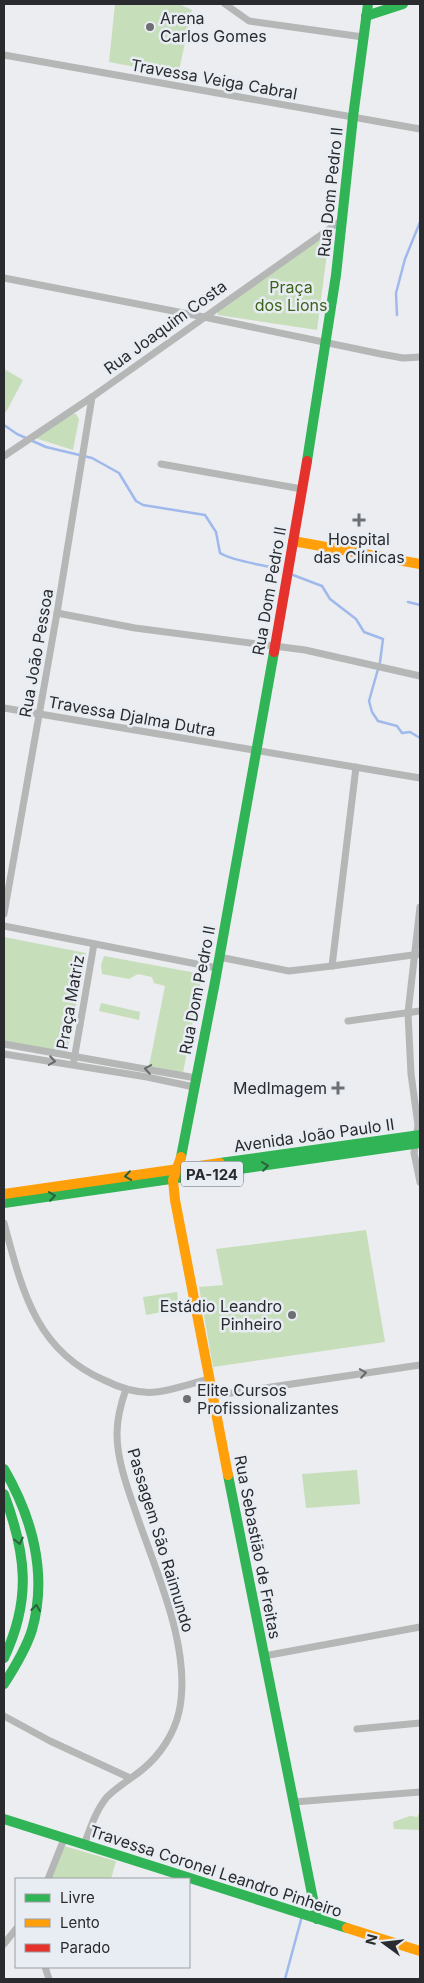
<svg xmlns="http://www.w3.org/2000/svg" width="424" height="1983" viewBox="0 0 424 1983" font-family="Inter,sans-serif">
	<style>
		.green { fill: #c7deba }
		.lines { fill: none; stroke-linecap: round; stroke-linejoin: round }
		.stream { stroke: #a0b9ec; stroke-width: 2.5 }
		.street { stroke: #b5b6b6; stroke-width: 7 }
		.fast { stroke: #30b455; stroke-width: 10 }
		.slow { stroke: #ff9f0a; stroke-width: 10 }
		.jam { stroke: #e5322d; stroke-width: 10 }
		.oneway { stroke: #686a6b }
		.oneway2 { stroke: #2c623e }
		.poi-dot { fill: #6d6f72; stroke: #e8ecf3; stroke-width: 2 }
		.labels { text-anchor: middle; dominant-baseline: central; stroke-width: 5; stroke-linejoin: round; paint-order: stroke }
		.shield { fill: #e8ecf3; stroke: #626569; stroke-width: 1 }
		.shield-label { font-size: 15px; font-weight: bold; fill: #292b2e }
		.poi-label { font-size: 16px; fill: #292b2e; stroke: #e8ecf3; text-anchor: start }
		.street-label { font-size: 16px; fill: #292b2e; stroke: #e8ecf3 }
		.park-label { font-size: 16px; fill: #3c6318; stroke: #e8ecf3 }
	</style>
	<rect width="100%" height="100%" fill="#ebedf0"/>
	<g class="green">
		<path d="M115,4H179L192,10L178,75L109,62Z"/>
		<path d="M325,236L328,235L329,238L317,330L218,315L217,310Z"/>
		<path d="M4,369L23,380L6,412L4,411Z"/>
		<path d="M73,414H76L79,419L73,450L35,438Z"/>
		<path d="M4,937L86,953L67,1053L4,1042Z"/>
		<path d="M104,956L202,974L183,1073L149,1066L165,986L154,983L152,977L138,974L129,979L102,974L101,965Z"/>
		<path d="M101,1003L140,1012L139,1020L99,1011Z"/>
		<path d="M366,1230L385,1342L213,1367L199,1287L223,1285L216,1249Z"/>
		<path d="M177,1292L179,1309L146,1315L143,1297Z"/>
		<path d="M357,1470L360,1504L306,1508L302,1474Z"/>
		<path d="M420,1811V1830L394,1829L393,1822L410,1816L417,1817Z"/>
		<path d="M64,1846L116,1861L111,1879H47Z"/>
	</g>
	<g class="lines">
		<g class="stream">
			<path d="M397,315L396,293L405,259L420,222"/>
			<path d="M4,425L17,434L46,447L92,458L119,473L136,501L143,505L205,515L216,532L220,553C233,561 258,564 275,568"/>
			<path d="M293,575L322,586L330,599L356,619L364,632L383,639L380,662L369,701L372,712L378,721L397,726L402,733L410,732L420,738"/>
			<path d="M408,602L420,605"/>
			<path d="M285,1979L302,1916"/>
		</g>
		<g class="street">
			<path d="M225,4L249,21L363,37"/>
			<path d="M4,55L420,129"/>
			<path d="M4,278L204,317L381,354L403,358L420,357"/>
			<path d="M4,456L92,397L342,220"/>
			<path d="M161,464L302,489"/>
			<path d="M57,613L135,628L305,650L420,676"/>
			<path d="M4,708L420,778"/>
			<path d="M420,907L408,1013L411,1074L418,1125L414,1153L420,1182"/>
			<path d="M4,914L57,613L92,397"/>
			<path d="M4,926L217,968"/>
			<path d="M219,957L289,971L332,966L420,954"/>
			<path d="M332,966L356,767"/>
			<path d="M348,1021L420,1011"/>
			<path d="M4,1044L196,1078"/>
			<path d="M4,1054L147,1077L194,1087"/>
			<path d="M74,1060L94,944"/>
			<path d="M4,1223C22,1289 35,1350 104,1380C120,1388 138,1394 156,1392C173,1390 191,1384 208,1379"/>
			<path d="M211,1396L420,1365"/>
			<path d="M264,1656L420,1627"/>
			<path d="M4,1716L50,1741L130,1778"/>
			<path d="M357,1729L420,1723"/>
			<path d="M294,1802L420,1792"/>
			<path d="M84,1845C90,1829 96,1810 107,1797C118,1786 131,1779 143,1769C160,1755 174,1734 179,1712C193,1648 154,1568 134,1507C126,1484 117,1458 117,1434C117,1418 121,1403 126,1389"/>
			<path d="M48,1879L64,1839"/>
			<path d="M4,1944L16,1929"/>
			<path d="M45,1967L49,1979"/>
		</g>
		<g class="fast">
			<path d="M366,16L403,4"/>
			<path d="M307,461L336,275L353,117L368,4"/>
			<path d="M181,1157L215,982L274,652"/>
			<path d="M220,1163L420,1135"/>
			<path d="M4,1203L420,1143"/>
			<path d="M4,1469C32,1517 48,1574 32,1630C26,1649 15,1667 4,1684"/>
			<path d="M228,1475L317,1919"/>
			<path d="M4,1494C26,1553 32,1599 4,1658"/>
			<path d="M4,1819L347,1928"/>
		</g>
		<g class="slow">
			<path d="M293,541L420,564"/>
			<path d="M181,1157L173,1180L175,1200L228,1475"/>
			<path d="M4,1194L220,1163"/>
			<path d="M347,1928L420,1951"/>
		</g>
		<path class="jam" d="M274,652L307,461"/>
	</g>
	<defs><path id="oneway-chevron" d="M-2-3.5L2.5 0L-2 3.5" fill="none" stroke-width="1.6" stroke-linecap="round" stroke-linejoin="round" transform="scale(1.25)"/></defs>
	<g class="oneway">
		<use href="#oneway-chevron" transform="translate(52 1061) rotate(9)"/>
		<use href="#oneway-chevron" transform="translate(148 1069) rotate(-170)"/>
		<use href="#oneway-chevron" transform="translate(363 1373) rotate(-9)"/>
	</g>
	<g class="oneway2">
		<use href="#oneway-chevron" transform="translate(265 1166) rotate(-8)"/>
		<use href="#oneway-chevron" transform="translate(128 1176) rotate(172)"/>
		<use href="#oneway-chevron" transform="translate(52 1196) rotate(-8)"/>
		<use href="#oneway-chevron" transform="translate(19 1541) rotate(78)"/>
		<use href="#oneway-chevron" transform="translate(36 1608) rotate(-83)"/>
	</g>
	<g class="poi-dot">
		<circle cx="150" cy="27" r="5"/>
		<path d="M356.5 512.5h5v5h5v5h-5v5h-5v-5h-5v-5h5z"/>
		<path d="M335.5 1080.5h5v5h5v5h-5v5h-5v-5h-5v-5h5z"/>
		<circle cx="292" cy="1315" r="5"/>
		<circle cx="187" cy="1399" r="5"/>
	</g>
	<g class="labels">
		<rect class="shield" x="181" y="1161.5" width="62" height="25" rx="4"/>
		<g class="shield-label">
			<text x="212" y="1174">PA-124</text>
		</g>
		<g class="poi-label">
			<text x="160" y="18">Arena<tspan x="160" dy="18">Carlos Gomes</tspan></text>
			<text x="359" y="539" text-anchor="middle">Hospital<tspan x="359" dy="18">das Clínicas</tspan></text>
			<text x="327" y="1088" text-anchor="end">MedImagem</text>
			<text x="282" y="1306" text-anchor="end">Estádio Leandro<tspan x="282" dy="18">Pinheiro</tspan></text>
			<text x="197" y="1390">Elite Cursos<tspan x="197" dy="18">Profissionalizantes</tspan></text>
		</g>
		<g class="street-label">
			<text transform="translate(214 79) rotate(10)">Travessa Veiga Cabral</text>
			<text transform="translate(330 192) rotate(-84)">Rua Dom Pedro II</text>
			<text transform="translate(165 327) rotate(-36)">Rua Joaquim Costa</text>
			<text transform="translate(269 591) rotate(-80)">Rua Dom Pedro II</text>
			<text transform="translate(36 653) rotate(-80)">Rua João Pessoa</text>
			<text transform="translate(132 716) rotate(10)">Travessa Djalma Dutra</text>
			<text transform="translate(197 990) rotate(-79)">Rua Dom Pedro II</text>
			<text transform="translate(70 1002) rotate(-80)">Praça Matriz</text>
			<text transform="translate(314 1135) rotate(-8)">Avenida João Paulo II</text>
			<text transform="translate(161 1540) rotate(73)">Passagem São Raimundo</text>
			<text transform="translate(258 1547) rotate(79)">Rua Sebastião de Freitas</text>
			<text transform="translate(216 1871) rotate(18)">Travessa Coronel Leandro Pinheiro</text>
		</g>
		<g class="park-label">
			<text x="291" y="287">Praça<tspan x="291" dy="18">dos Lions</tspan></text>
		</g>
	</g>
	<rect width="424" height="1983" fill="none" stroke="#292b2e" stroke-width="10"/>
	<rect x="15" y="1878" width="175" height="90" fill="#e8ecf3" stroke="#9c9fa4"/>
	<rect x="25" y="1894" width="25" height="8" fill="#30b455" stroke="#9c9fa4"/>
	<text x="60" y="1903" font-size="15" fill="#292b2e">Livre</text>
	<rect x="25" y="1919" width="25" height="8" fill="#ff9f0a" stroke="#9c9fa4"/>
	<text x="60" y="1928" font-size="15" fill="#292b2e">Lento</text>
	<rect x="25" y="1944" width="25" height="8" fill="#e5322d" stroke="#9c9fa4"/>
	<text x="60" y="1953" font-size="15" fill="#292b2e">Parado</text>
	<g transform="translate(384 1943) rotate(285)" stroke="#e8ecf3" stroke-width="4" paint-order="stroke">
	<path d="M0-4L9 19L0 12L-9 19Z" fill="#292b2e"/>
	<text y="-8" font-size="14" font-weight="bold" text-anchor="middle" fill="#292b2e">N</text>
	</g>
</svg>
